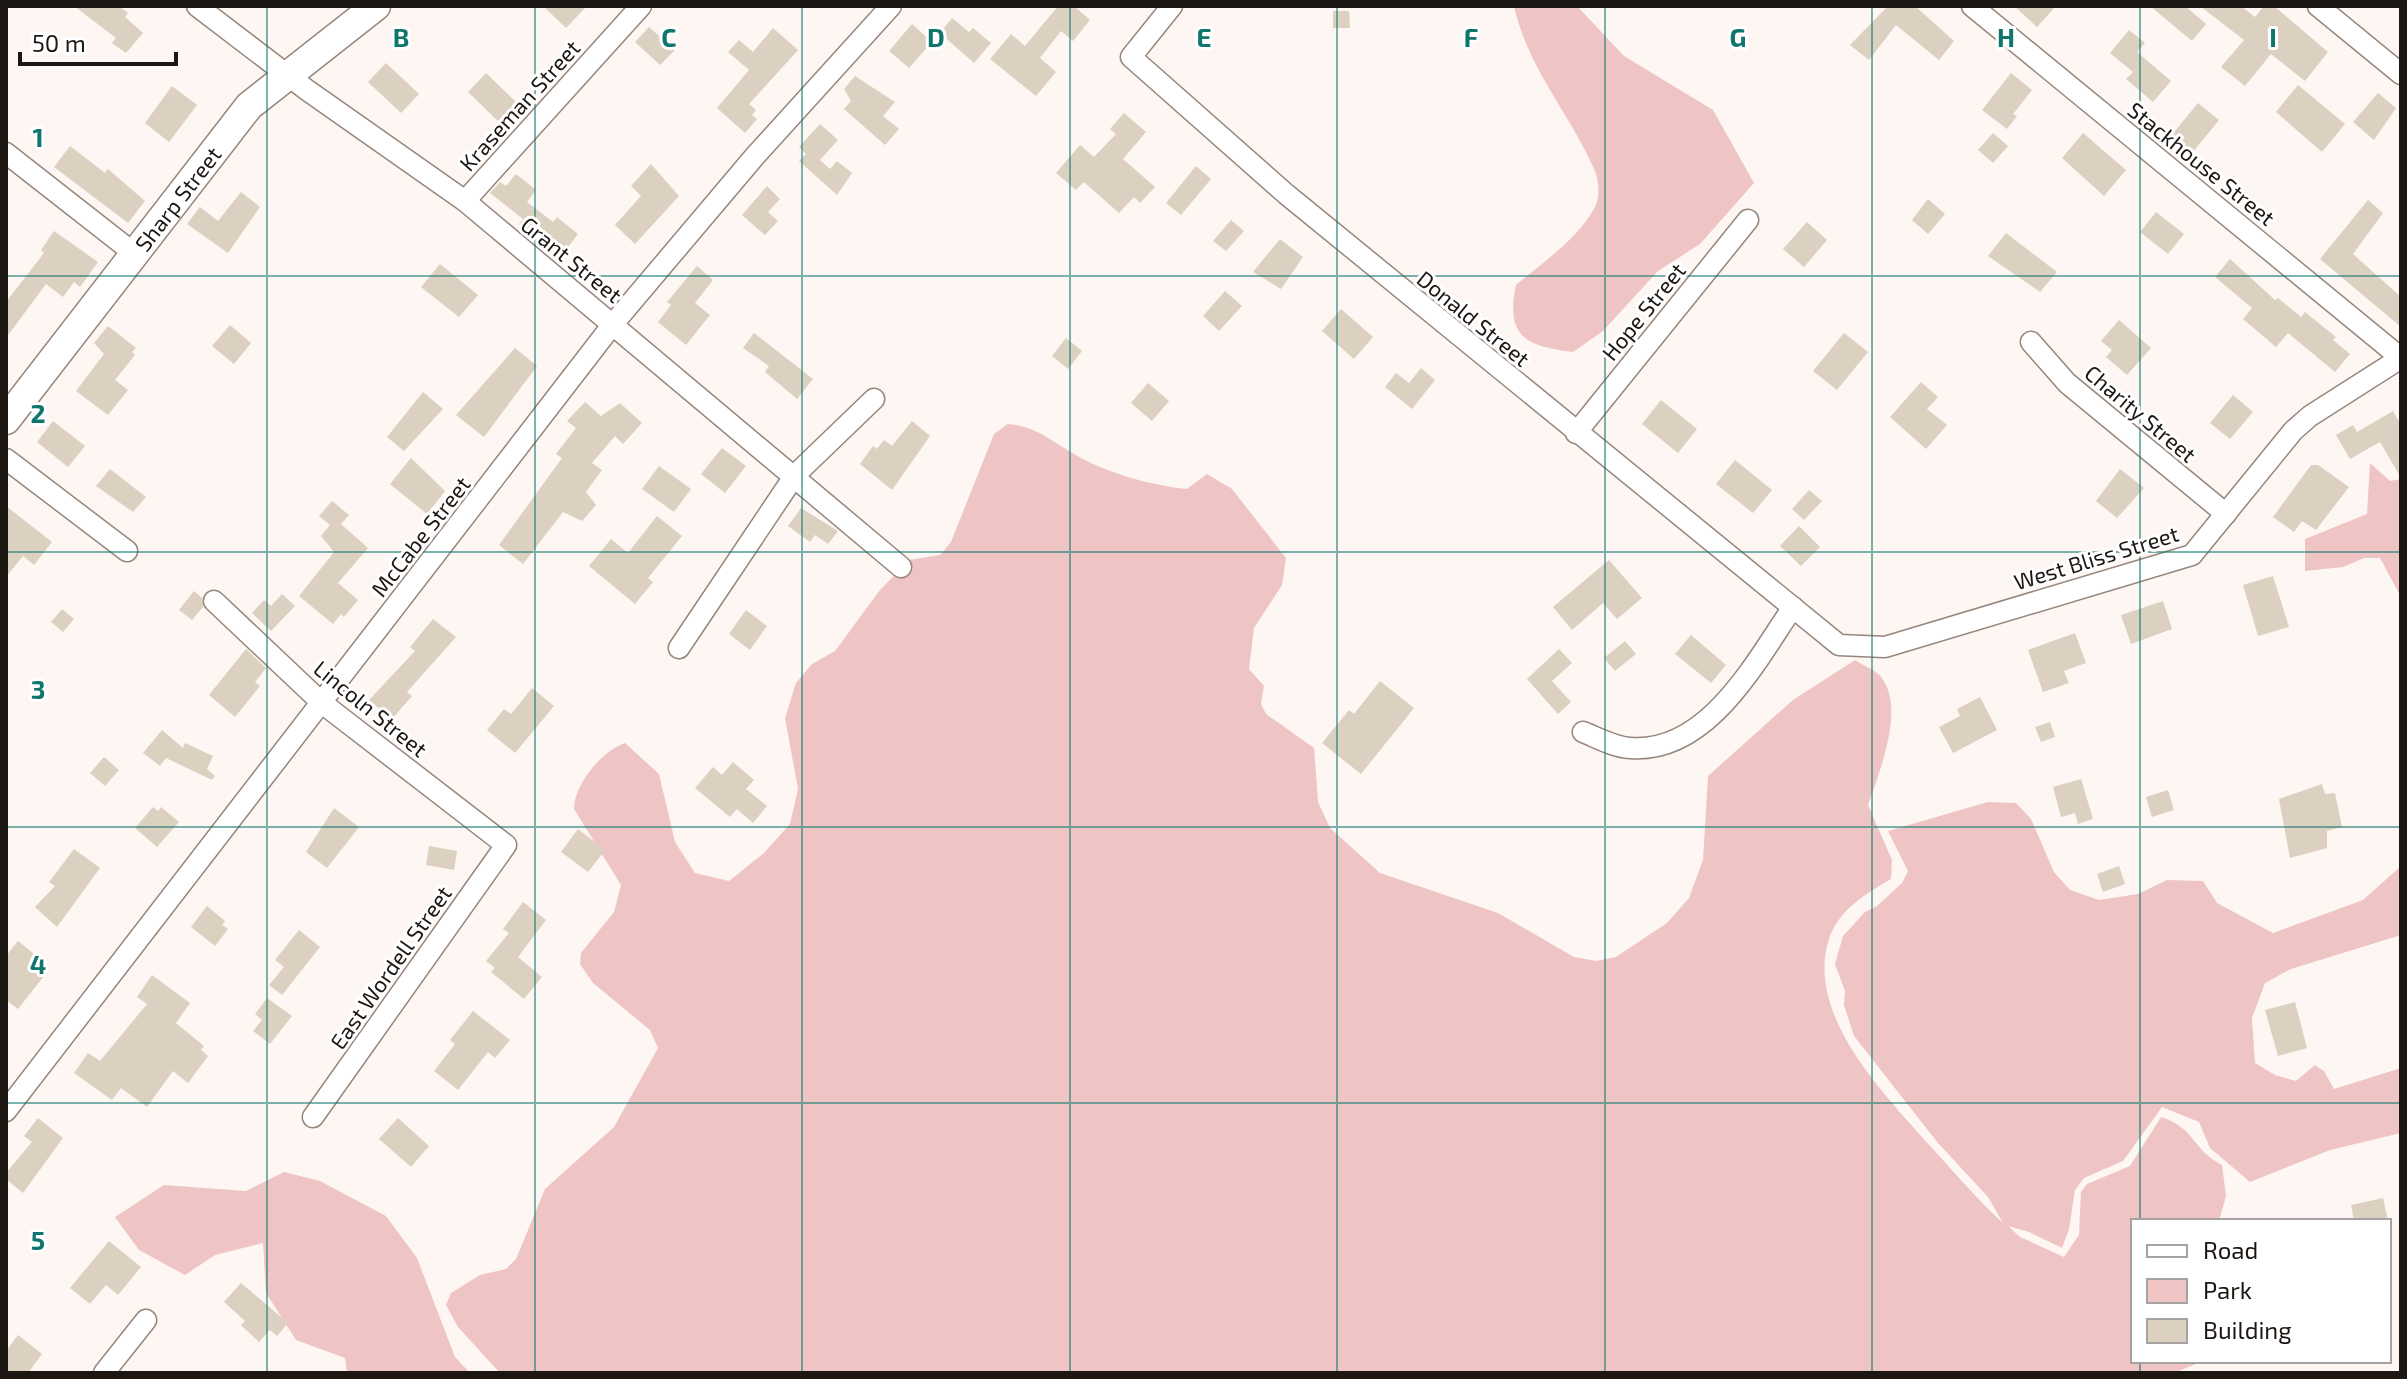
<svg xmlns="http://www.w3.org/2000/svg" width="2407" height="1379" viewBox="0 0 2407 1379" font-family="'Exo 2',sans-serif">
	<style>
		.green { fill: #eec5c4 }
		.building { fill: #dcd0c1 }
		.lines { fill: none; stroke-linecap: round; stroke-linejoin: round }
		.street-casing { stroke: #96867c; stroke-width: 23 }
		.secondary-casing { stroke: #96867c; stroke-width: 31 }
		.street { stroke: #fff; stroke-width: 20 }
		.secondary { stroke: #fff; stroke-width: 28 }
		.grid { fill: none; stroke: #0f766e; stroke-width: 2; stroke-opacity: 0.55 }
		.labels { text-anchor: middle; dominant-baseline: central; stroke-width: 6; stroke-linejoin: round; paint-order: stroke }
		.street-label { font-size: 22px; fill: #1d1713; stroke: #fff }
		.grid-label { font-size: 26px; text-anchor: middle; font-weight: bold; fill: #0f766e; stroke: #fff; stroke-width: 6; stroke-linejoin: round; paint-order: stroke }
	</style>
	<rect width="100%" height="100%" fill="#fdf6f2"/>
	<g class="green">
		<path d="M1514,6H1577L1624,56L1713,110L1754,183L1700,244L1658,271L1603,331L1573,352C1526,346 1505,337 1516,285C1543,262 1578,239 1595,207C1600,197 1599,182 1595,171C1571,115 1528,69 1514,6Z"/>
		<path d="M1008,424C1036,426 1051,441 1074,454C1106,473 1150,485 1187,489L1207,474L1232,489L1286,558L1282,585L1254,628L1249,669L1264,686L1261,704L1266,714L1314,748L1318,802L1330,828L1380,873L1498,913L1574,957L1596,961L1616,957L1667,923L1689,898L1703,860L1708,776L1793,700L1855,660C1862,665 1876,670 1881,677C1906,708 1879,773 1868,805L1892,860L1891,879C1866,894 1841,908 1830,936C1802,1013 1886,1096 1931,1147C1955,1173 1977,1199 2003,1223L1988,1197L1938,1143L1854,1036L1844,1005L1845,991L1835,964L1843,936L1865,912L1877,906L1902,883L1908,871L1888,831L1988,802L2016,803L2031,819L2054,872L2070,890L2099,900L2138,894L2167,880L2203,881L2217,903L2273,933L2363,900L2401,866V935L2291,969L2265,983L2252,1018L2255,1063L2275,1075L2296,1081L2315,1065L2324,1071L2334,1089L2401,1068V1133L2330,1150L2250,1182L2210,1148L2199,1122L2162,1107L2123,1161L2084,1178L2075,1190L2069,1229L2062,1248L2029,1232L2008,1226L2020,1237L2064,1257L2079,1235L2081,1192L2087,1184L2130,1166L2161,1117C2197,1129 2190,1148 2222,1165L2226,1196L2219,1221H2133V1361H2203L2174,1373H500L458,1327L446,1305L451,1293L480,1275L506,1269L516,1259L545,1189L614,1127L658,1048L650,1030L593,983L580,964L581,953L614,912L621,885L574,809C574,784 602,751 625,743L659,774L675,842L695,873L729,881L764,853L790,824L798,789L785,718L796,683L812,664L835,651L880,590L909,560L940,555L951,542L994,434Z"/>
		<path d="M2370,463L2390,481L2401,479V597L2380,558H2364L2343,567L2305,571V539L2367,514Z"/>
		<path d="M284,1172L320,1181L386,1216L417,1258L455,1357L470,1373H347L345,1358L296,1340L266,1293L263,1243L215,1255L185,1275L139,1250L115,1217L164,1185L246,1191Z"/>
	</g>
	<g class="building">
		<path d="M74,6H119L128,13L125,17L143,33L126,53L112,43L116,38Z"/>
		<path d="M543,6H587L566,28Z"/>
		<path d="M1058,6H1074L1090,20L1073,41L1061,31L1040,58L1056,72L1036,96L990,59L1011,34L1025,46Z"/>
		<path d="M1888,6H1915L1954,41L1939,60L1896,25L1869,60L1850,45Z"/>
		<path d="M2014,6H2056L2037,27Z"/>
		<path d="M2150,6H2185L2206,24L2192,41Z"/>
		<path d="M2200,6H2241L2255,17L2264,6H2274L2328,52L2305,81L2271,54L2245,86L2221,67L2244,40Z"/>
		<path d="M1333,11H1349L1350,28H1333Z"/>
		<path d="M952,18L969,32L973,28L991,43L974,63L940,33Z"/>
		<path d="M912,24L932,42L909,68L889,51Z"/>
		<path d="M649,27L675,50L660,65L635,42Z"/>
		<path d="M773,28L798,50L749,104L756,110L752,115L757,119L745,133L717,108L749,70L728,52L739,40L753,52Z"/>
		<path d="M2129,30L2145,43L2137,52L2171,81L2153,102L2126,79L2133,72L2110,53Z"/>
		<path d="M386,63L419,94L401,113L368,82Z"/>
		<path d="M486,73L517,103L499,122L468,92Z"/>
		<path d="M2011,73L2032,90L2013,114L2017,116L2007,129L1982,110Z"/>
		<path d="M855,76L895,102L883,116L899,129L885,145L844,109L851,101L844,89Z"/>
		<path d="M2298,85L2345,124L2322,152L2276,112Z"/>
		<path d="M172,86L197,105L169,142L145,123Z"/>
		<path d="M2378,93L2396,108L2374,140L2353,122Z"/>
		<path d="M2198,103L2219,120L2192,153L2171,136Z"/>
		<path d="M1124,113L1146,132L1123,159L1155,187L1140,203L1134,197L1119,213L1084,182L1076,190L1056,173L1080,145L1094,157L1116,134L1110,129Z"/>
		<path d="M820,124L838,140L820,160L830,169L837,161L852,173L837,195L799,161L806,154L799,147Z"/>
		<path d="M1993,133L2008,146L1993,163L1978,150Z"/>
		<path d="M2083,133L2126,170L2104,196L2062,158Z"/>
		<path d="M70,146L105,173L108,169L145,201L128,223L54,167Z"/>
		<path d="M651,164L679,196L635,244L615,225L641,196L631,186Z"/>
		<path d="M1196,166L1211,179L1181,215L1166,203Z"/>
		<path d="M516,174L536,190L527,202L553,222L557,217L578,234L565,251L535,229L532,233L519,224L523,219L490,193L500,182L506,186Z"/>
		<path d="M767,186L780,199L768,212L778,221L765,235L742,215Z"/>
		<path d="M241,192L260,207L228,253L187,224L200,207L218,221Z"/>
		<path d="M1928,199L1945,214L1928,234L1912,220Z"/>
		<path d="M2368,200L2383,213L2353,254L2401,297V327L2320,259Z"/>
		<path d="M2156,212L2184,234L2168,254L2140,232Z"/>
		<path d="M1231,220L1244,231L1226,251L1213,241Z"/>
		<path d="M1807,222L1827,240L1804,267L1783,249Z"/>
		<path d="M54,231L98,262L80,287L74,282L63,297L46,284L6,338V302L44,253L41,250Z"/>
		<path d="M2006,233L2057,272L2040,292L1988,256Z"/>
		<path d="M1280,239L1303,257L1281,289L1253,272Z"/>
		<path d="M2230,259L2275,300L2278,298L2301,317L2305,312L2336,337L2333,340L2350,354L2335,372L2288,333L2276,347L2243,319L2252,308L2215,277Z"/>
		<path d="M440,264L478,295L459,317L421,287Z"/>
		<path d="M697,266L713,280L695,303L710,315L686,345L658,322L671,305L667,302Z"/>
		<path d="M1225,291L1242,306L1219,331L1203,316Z"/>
		<path d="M1341,309L1373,337L1354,359L1322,331Z"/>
		<path d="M2119,320L2151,348L2127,375L2106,357L2112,350L2101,341Z"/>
		<path d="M230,325L251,343L234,364L212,346Z"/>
		<path d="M108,326L136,348L132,352L135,355L115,380L128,390L108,415L76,391L104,354L94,343Z"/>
		<path d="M754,333L813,379L797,399L765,372L769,366L743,348Z"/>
		<path d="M1844,333L1868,352L1837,390L1813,371Z"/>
		<path d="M1066,338L1082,351L1068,369L1052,356Z"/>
		<path d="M515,348L537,366L484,437L456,415Z"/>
		<path d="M1421,368L1435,380L1412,409L1385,387L1396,373L1409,383Z"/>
		<path d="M1921,382L1938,397L1927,409L1947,425L1926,449L1890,417Z"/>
		<path d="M1148,383L1169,401L1152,421L1131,403Z"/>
		<path d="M423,392L443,409L404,451L387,437Z"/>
		<path d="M2233,395L2253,412L2230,439L2210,423Z"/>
		<path d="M1661,400L1697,429L1678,453L1642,424Z"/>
		<path d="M585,402L601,416L620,403L642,423L623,444L615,436L592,463L602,470L586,492L596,505L582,521L563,512L523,564L499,545L562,458L556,454L576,428L567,421Z"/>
		<path d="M2393,411L2401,425V478L2380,442L2350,459L2336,435L2353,425L2357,432Z"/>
		<path d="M53,421L85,446L68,467L37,442Z"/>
		<path d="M912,421L930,436L892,490L860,464L873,446L877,449L884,440L892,446Z"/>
		<path d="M722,448L746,466L725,493L701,474Z"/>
		<path d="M411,458L445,491L427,514L390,484Z"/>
		<path d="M1735,460L1772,490L1753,513L1716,484Z"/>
		<path d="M2311,465H2318L2349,487L2316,530L2302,521L2294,532L2273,517Z"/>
		<path d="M659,466L691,489L674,512L642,489Z"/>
		<path d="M110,469L146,497L133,512L96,486Z"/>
		<path d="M2120,469L2144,488L2117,518L2096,501Z"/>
		<path d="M1809,490L1822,501L1804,520L1792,509Z"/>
		<path d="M332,501L349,515L341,524L368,548L338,583L358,600L344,617L341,614L333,624L299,596L334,552L321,536L330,525L319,516Z"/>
		<path d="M6,506L52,542L34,565L23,556L6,577Z"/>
		<path d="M801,508L838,531L828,544L815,535L810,542L788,526Z"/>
		<path d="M657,516L682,536L648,578L653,582L635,604L589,566L611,539L628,553Z"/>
		<path d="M1799,526L1820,547L1801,566L1780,546Z"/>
		<path d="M1609,560L1642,598L1617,619L1603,603L1572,630L1553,607Z"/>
		<path d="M2273,576L2289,627L2258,636L2243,585Z"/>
		<path d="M194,591L202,598L203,607L192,620L179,610Z"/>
		<path d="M282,594L295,606L271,631L252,613L264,600L271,606Z"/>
		<path d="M2163,601L2172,629L2131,644L2121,615Z"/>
		<path d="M62,609L74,619L63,632L51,622Z"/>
		<path d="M746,610L767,626L750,650L729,634Z"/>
		<path d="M433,619L456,637L407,692L412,696L392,719L369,700L415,651L410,647Z"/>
		<path d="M2075,633L2086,663L2064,671L2069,683L2043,692L2028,650Z"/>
		<path d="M1691,635L1726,665L1711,683L1675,654Z"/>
		<path d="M1625,641L1636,654L1615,671L1604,658Z"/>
		<path d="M246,649L266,668L255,682L260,686L235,717L209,695Z"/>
		<path d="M1559,649L1572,663L1552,681L1571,702L1558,714L1527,679Z"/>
		<path d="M1380,681L1414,708L1361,774L1322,743L1349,710L1354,714Z"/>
		<path d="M532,688L554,706L515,753L487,730L504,709L511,714Z"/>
		<path d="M1980,697L1997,730L1953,753L1939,727L1960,716L1957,709Z"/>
		<path d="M2050,722L2055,737L2041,742L2035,727Z"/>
		<path d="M162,730L183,748L185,743L213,756L207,769L215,776L212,780L166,758L160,766L143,753Z"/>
		<path d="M104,757L119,770L105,786L90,773Z"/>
		<path d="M733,762L754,780L746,789L767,806L753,823L737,809L730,817L695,788L713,767L722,775Z"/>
		<path d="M2081,779L2093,819L2078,824L2075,813L2061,817L2053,787Z"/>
		<path d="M2322,784L2325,794L2335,793L2342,827L2327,831V848L2290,858L2279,799Z"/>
		<path d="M2168,790L2174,810L2152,817L2146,797Z"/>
		<path d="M153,807L158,811L161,807L179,822L157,847L135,828Z"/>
		<path d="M334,808L359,827L327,868L306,852Z"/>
		<path d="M578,829L605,850L588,872L561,852Z"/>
		<path d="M429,846L457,851L454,870L426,865Z"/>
		<path d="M74,849L100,868L57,927L35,907L55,886L49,882Z"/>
		<path d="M2119,866L2125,884L2103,892L2097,874Z"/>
		<path d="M523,902L546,920L518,957L542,977L524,999L491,972L495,968L486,961L509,933L503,929Z"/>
		<path d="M207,906L225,921L222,925L228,929L215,946L191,927Z"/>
		<path d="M299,930L320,947L282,995L269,985L284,967L275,960Z"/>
		<path d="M18,941L43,961L36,970L44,976L18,1009L6,1000V956Z"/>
		<path d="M152,975L190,1003L176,1023L204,1046L201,1050L208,1056L188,1083L173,1071L147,1107L121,1088L112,1100L74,1073L88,1053L100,1061L147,1004L137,997Z"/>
		<path d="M267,998L292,1016L270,1044L253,1031L262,1020L255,1014Z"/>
		<path d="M2295,1002L2307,1048L2278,1056L2265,1010Z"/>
		<path d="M473,1011L510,1040L495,1058L488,1052L458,1090L434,1071L455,1044L450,1040Z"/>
		<path d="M38,1118L63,1138L23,1193L6,1179V1173L32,1142L24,1136Z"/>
		<path d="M398,1118L429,1146L411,1167L379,1139Z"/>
		<path d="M2383,1198L2388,1221H2354L2351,1205Z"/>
		<path d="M109,1241L141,1267L118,1295L106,1285L90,1304L70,1288Z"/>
		<path d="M241,1283L288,1323L277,1336L270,1330L259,1342L241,1325L245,1321L224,1302Z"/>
		<path d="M18,1335L42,1354L28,1373H6V1351Z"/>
	</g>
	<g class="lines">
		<defs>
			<g id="street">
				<path d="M197,6L307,90L465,201L901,567"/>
				<path d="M1172,6L1131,57L1286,194L1839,645L1885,647L2192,555L2293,431L2310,416L2401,358"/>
				<path d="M1972,6L2401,358"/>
				<path d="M2318,6L2401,74"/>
				<path d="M6,153L135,254"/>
				<path d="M465,201L641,6"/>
				<path d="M2031,342L2067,383L2226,514"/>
				<path d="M1576,433L1748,220"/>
				<path d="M6,459L127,551"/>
				<path d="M214,601L322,703L506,845L313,1117"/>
				<path d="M679,648L795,475L874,399"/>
				<path d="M1583,732C1598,738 1614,747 1630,748C1708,754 1756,661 1793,607"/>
				<path d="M6,1111L613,324L755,156L891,6"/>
				<path d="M104,1373L146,1320"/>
			</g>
			<g id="secondary">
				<path id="s1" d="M6,420L249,106L376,6"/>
			</g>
		</defs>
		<use href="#street" class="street-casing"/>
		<use href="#secondary" class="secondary-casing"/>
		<use href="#street" class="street"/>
		<use href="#secondary" class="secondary"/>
	</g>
	<path class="grid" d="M267,6V1373M535,6V1373M802,6V1373M1070,6V1373M1337,6V1373M1605,6V1373M1872,6V1373M2140,6V1221M6,276H2401M6,552H2401M6,827H2401M6,1103H2401M2140,1361V1373"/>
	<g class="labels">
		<g class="street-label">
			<text transform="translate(519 105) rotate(-48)">Kraseman Street</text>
			<text transform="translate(2202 163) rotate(39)">Stackhouse Street</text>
			<text stroke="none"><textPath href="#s1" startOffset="280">Sharp Street</textPath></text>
			<text transform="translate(572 259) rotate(39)">Grant Street</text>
			<text transform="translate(1643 311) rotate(-51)">Hope Street</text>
			<text transform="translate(1474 318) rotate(39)">Donald Street</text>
			<text transform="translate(2141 413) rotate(40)">Charity Street</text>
			<text transform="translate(420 536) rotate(-52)">McCabe Street</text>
			<text transform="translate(2096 557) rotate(-17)">West Bliss Street</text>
			<text transform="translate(371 708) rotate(39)">Lincoln Street</text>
			<text transform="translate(390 967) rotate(-55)">East Wordell Street</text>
		</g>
	</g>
	<g class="grid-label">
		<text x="401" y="47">B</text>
		<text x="669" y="47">C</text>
		<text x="936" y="47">D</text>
		<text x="1204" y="47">E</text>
		<text x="1471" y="47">F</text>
		<text x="1738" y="47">G</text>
		<text x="2006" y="47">H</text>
		<text x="2273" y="47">I</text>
		<text x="38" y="147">1</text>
		<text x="38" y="423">2</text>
		<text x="38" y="699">3</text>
		<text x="38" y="974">4</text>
		<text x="38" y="1250">5</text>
	</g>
	<rect width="2407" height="1379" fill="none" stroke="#1d1713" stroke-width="16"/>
	<rect x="2131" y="1219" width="260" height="144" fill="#ffffff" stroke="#a5a2a1" stroke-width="2"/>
	<rect x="2147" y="1245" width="40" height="12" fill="#ffffff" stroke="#a5a2a1" stroke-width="2"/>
	<text x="2203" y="1259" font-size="24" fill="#1d1713">Road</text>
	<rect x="2147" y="1279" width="40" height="24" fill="#eec5c4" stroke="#a5a2a1" stroke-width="2"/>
	<text x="2203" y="1299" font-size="24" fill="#1d1713">Park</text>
	<rect x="2147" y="1319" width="40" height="24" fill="#dcd0c1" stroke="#a5a2a1" stroke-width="2"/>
	<text x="2203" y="1339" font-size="24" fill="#1d1713">Building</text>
	<path d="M20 52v12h156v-12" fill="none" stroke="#1d1713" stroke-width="4"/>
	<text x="32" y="52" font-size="24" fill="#1d1713" stroke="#ffffff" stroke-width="6" paint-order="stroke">50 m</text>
</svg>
